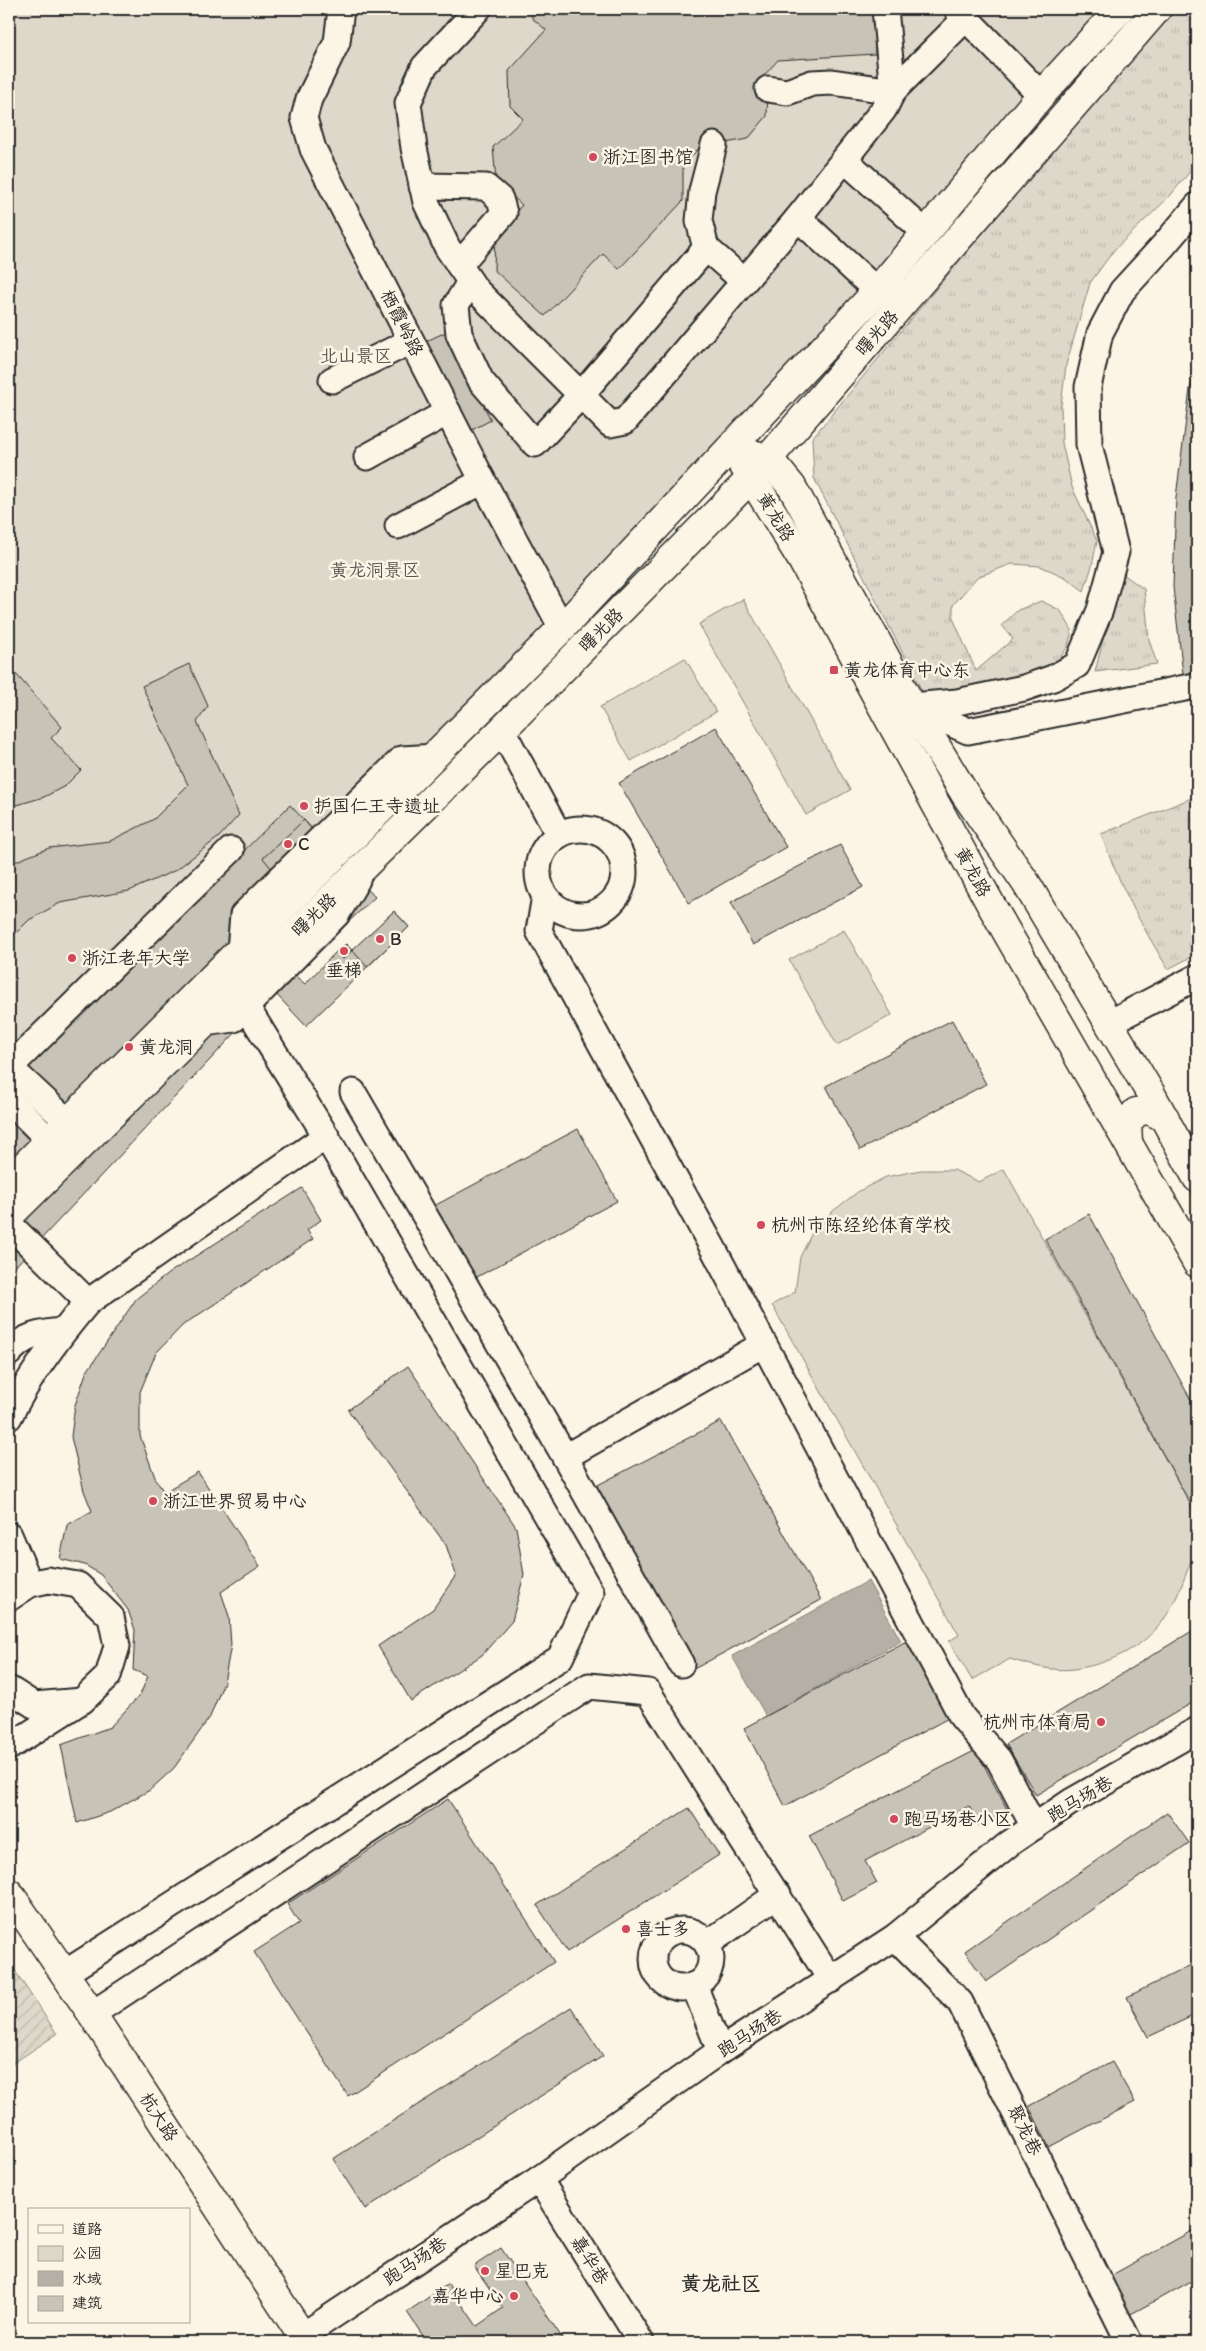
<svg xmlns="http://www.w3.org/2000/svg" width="1206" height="2351" viewBox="0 0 1206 2351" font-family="Itim,'LXGW WenKai TC',sans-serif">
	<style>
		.grass { fill: url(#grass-tufts); stroke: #84827a }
		.park { fill: #ded8ca; stroke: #84827a }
		.garden { fill: url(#garden-furrows); stroke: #84827a }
		.water { fill: #b4b0a5; stroke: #7d7b74 }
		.building { fill: #c8c3b7; stroke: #2b2b2b }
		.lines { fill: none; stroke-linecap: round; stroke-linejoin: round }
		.minor-casing { stroke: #2b2b2b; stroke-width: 29 }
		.major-casing { stroke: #2b2b2b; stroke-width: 31 }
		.minor { stroke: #fcf5e5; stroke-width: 25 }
		.major { stroke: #fcf5e5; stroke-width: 28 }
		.poi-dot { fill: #d1495b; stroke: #fcf5e5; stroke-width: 2 }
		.labels { text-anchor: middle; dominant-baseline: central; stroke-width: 5; stroke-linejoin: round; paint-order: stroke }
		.poi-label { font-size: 18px; fill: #2b2b2b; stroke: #fcf5e5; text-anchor: start }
		.street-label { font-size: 18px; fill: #2b2b2b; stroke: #fcf5e5 }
		.park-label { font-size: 18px; fill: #585653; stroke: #fcf5e5 }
		.quarter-label { font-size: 20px; font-weight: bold; fill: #2b2b2b; stroke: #fcf5e5 }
	</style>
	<defs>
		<pattern id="grass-tufts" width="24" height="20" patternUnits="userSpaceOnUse" patternTransform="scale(1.25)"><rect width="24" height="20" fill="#ded8ca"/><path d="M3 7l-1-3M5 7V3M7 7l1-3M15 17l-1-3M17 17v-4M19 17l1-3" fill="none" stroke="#bfbaae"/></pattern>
		<pattern id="garden-furrows" width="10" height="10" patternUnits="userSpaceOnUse" patternTransform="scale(1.25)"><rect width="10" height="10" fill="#ded8ca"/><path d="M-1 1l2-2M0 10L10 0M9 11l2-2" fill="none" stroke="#bfbaae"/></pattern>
	</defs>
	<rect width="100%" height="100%" fill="#fcf5e5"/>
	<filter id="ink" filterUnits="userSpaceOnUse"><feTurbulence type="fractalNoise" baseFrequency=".02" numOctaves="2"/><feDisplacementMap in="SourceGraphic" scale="10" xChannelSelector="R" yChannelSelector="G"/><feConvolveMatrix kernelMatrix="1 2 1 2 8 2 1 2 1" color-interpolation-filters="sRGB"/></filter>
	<g filter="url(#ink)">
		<g class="grass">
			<path d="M1169,9H1197V163L1169,197L1114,250L1090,283L1066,365L1061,405L1062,443L1072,487L1097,541L1092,566L1084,591L1065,577L1040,566L1012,564L977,577L953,605V618L976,671L1013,639L1002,625L1018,610L1041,601L1060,610L1072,630L1068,647L1058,660L1036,671L926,699L814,478L812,438Z"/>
			<path d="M1120,572L1144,589L1149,640L1157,664L1095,672Z"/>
			<path d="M1197,796V954L1168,969C1141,925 1118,882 1101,834Z"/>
		</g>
		<g class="park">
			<path d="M9,9H1139L943,235L659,544L9,1197Z"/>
			<path d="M743,599L850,790L806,815L699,624Z"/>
			<path d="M685,658L716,712L631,761L600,707Z"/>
			<path d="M844,930L892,1015L837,1045L789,960Z"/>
			<path d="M1004,1169L1197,1516V1555L1192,1558C1183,1582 1175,1607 1158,1627C1138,1650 1105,1665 1074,1669C1054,1672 1029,1665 1010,1659L972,1680L949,1641L959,1635L772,1305L795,1292L800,1257L812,1233L833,1211L859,1191L886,1177L921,1170H954L979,1182Z"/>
		</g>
		<path class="garden" d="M9,1962L57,2034L9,2066Z"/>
		<path class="water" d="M868,1581L901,1641L766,1716L732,1656Z"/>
		<g class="building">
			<path d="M531,9H873L875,54L778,60L760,80L768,89L767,116L748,139L714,145L707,139L683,166V201L619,269L603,254L545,316L494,270L495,235L522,205L496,181L493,147L523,119L510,106L509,71L546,30L532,18Z"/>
			<path d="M446,332L491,420L466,433L422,343Z"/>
			<path d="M1197,364V697L1186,700L1173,587L1176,497L1190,389Z"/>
			<path d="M189,664L208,706L197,722L239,815L219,837L176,870L129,891L60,903L29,920L9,940V864L49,848L110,841L154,819L188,785L142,686Z"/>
			<path d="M9,666L62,727L51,738L81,770L65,786L44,797L17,805H9Z"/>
			<path d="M716,727L786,847L689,903L619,783Z"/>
			<path d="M290,805L375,897L293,974L305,984L337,951L343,959L394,911L409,927L306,1026L274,992L9,1273V1074L61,1032Z"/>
			<path d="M304,820L313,831L272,869L263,858Z"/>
			<path d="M840,845L863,887L753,945L731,902Z"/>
			<path d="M394,911L409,927L367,967L352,950Z"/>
			<path d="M346,944L352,950L343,959L337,951Z"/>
			<path d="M952,1020L986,1084L860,1150L826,1086Z"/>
			<path d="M578,1129L617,1201L475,1278L434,1206Z"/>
			<path d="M302,1188L321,1220L307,1230L313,1239L183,1325L156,1353L140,1392V1436L156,1480L164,1492L198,1472L260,1566L221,1592L229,1616L231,1645L224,1682L210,1717L174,1768L150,1790L110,1812L77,1823L61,1745L110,1727L140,1695L148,1676L133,1670L135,1630L128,1610L101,1575L85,1565L60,1559L67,1525L92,1511L84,1491L71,1437L75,1405L86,1373L136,1299L169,1273Z"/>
			<path d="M1089,1214L1197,1411V1516L1045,1239Z"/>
			<path d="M408,1366L516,1527L524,1575L512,1621L482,1655L411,1701L378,1646L433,1609L456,1575L446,1545L348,1410Z"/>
			<path d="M721,1421L821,1600L692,1670L590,1489Z"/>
			<path d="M1197,1628V1700L1036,1795L1006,1744Z"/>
			<path d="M912,1638L954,1715L785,1806L744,1728Z"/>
			<path d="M976,1750L1008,1811L979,1826L969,1806L865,1861L877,1883L843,1901L809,1836Z"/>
			<path d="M448,1799L554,1962L348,2096L254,1952L299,1923L287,1904Z"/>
			<path d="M689,1808L719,1855L567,1952L537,1905Z"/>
			<path d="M1167,1812L1189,1843L986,1982L965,1951Z"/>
			<path d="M1197,1962V2014L1148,2037L1127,1997Z"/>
			<path d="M571,2007L603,2056L365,2209L333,2159Z"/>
			<path d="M1112,2062L1135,2102L1049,2147L1029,2106Z"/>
			<path d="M1197,2228V2278L1129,2315L1110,2276Z"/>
			<path d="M501,2248L565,2342H427L407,2312L448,2284L477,2326L503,2308L474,2266Z"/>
		</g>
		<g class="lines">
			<defs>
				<g id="minor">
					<path d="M341,9L337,42L309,99L304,118L313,149L483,481L562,628"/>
					<path d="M478,9L424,67L408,103L414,148L426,202L447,247L476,290L610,424L625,421L798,218L884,109L893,91L885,9"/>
					<path d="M957,9L1041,95"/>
					<path d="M768,89L787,92L812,83L832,82L893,91L966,18"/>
					<path d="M845,160L926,233"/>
					<path d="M422,186L486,187L500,199L504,213L459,265"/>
					<path d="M798,218L877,291"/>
					<path d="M706,248L699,221L702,191L714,145"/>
					<path d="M470,282L456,305L459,334L481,381L535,444L581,395L706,248L744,281"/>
					<path d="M332,380L411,341"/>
					<path d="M367,457L448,412"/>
					<path d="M398,526L483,481"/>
					<path d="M912,706L957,702L1024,688L1053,678L1077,665L1100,610L1116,552L1089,445L1088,387L1100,333L1122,291L1164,245L1197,206"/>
					<path d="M915,707L968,731L1195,686"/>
					<path d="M502,730L559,835"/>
					<circle cx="581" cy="872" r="43"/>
					<path d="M545,896L539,931L714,1250L962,1717L999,1760L1034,1827"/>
					<path d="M240,951L243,915L402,759L435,757"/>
					<path d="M238,993L326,1136"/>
					<path d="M204,1023L234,1019L337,914L357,880"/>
					<path d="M1109,1023L1197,977"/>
					<path d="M9,1067L68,1122"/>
					<path d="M9,1068L231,850"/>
					<path d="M353,1092L565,1457L681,1664"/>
					<path d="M9,1100L50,1141"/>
					<path d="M9,1224L88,1302L326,1136L591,1593L560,1658L65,1973"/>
					<path d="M9,1353C24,1335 40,1333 63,1331"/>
					<path d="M9,1417C29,1376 58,1337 88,1302"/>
					<path d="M565,1457L762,1345"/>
					<path d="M9,1535L30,1584"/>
					<path d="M9,1598L30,1584L48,1580L78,1585L111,1617L117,1646L108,1676L82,1701L34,1705L9,1689"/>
					<path d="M9,1747L78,1703"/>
					<circle cx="682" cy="1959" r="29"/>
					<path d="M895,1937L960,2002L1129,2342"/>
					<path d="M707,1944L778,1894"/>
					<path d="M694,1985L720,2051"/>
					<path d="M92,2014L589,1686L648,1692L831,1980"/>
					<path d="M539,2179L641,2342"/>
					<path d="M302,2336L539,2179L720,2051L895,1937L1010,1843L1072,1801L1197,1730"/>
				</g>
				<g id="major">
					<path d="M752,454L768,458L792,487L912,706L965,794L1026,883L1151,1094L1197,1178"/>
					<path d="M742,463L802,560L990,903L1197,1263"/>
					<path d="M1128,1142L1127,1124L1136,1112L1149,1110L1165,1118"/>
					<path d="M9,1181L562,628L877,291L1041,95L1120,9"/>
					<path d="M9,1216L502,730L752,477L1157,9"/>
					<path d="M9,1893L92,2014L306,2342"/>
				</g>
			</defs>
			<use href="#minor" class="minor-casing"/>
			<use href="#major" class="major-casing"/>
			<use href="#minor" class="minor"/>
			<use href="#major" class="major"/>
		</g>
	</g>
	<g class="poi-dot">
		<circle cx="593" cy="157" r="5"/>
		<rect x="829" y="665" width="10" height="10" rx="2.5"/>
		<circle cx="304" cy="806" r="5"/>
		<circle cx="288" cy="844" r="5"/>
		<circle cx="380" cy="939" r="5"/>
		<circle cx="344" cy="951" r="5"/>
		<circle cx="72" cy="958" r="5"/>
		<circle cx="129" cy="1047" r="5"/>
		<circle cx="761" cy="1225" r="5"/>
		<circle cx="153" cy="1501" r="5"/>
		<circle cx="1101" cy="1722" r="5"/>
		<circle cx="894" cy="1819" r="5"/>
		<circle cx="626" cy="1929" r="5"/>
		<circle cx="485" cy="2271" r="5"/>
		<circle cx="514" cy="2296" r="5"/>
	</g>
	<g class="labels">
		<g class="poi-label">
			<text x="603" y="157">浙江图书馆</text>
			<text x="844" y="670">黄龙体育中心东</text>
			<text x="314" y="806">护国仁王寺遗址</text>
			<text x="298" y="844">C</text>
			<text x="390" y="939">B</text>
			<text x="82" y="958">浙江老年大学</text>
			<text x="344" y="970" text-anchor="middle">垂梯</text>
			<text x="139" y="1047">黄龙洞</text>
			<text x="771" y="1225">杭州市陈经纶体育学校</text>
			<text x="163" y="1501">浙江世界贸易中心</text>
			<text x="1091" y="1722" text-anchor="end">杭州市体育局</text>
			<text x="904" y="1819">跑马场巷小区</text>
			<text x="636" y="1929">喜士多</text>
			<text x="495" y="2271">星巴克</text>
			<text x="504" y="2296" text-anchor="end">嘉华中心</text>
		</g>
		<g class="street-label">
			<text transform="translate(402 323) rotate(63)">栖霞岭路</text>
			<text transform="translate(877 333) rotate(-49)">曙光路</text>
			<text transform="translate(776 517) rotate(59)">黄龙路</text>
			<text transform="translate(601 630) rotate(-45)">曙光路</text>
			<text transform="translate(973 872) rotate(61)">黄龙路</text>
			<text transform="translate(314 915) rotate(-44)">曙光路</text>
			<text transform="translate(1080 1799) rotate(-31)">跑马场巷</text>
			<text transform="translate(750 2033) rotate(-33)">跑马场巷</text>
			<text transform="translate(159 2117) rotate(57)">杭大路</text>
			<text transform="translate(1025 2130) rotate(64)">聚龙巷</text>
			<text transform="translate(590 2260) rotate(58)">嘉华巷</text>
			<text transform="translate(415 2261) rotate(-34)">跑马场巷</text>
		</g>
		<g class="park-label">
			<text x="356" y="356">北山景区</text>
			<text x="375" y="570">黄龙洞景区</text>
		</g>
		<g class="quarter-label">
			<text x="721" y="2283">黄龙社区</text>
		</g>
	</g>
	<rect width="1206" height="2351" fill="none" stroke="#fcf5e5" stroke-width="30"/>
	<rect x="15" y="15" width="1176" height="2321" fill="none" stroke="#2b2b2b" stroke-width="2" filter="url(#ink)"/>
	<rect x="28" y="2208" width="162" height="115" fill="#fcf5e5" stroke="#a8a49b"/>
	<rect x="38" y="2225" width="25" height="8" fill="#fcf5e5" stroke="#a8a49b"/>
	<text x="72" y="2234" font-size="15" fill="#2b2b2b">道路</text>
	<rect x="38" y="2246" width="25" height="15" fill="#ded8ca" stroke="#a8a49b"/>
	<text x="72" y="2258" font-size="15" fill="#2b2b2b">公园</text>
	<rect x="38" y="2271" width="25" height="15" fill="#b4b0a5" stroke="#a8a49b"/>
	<text x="72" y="2284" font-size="15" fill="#2b2b2b">水域</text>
	<rect x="38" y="2296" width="25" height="15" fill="#c8c3b7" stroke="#a8a49b"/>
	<text x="72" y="2308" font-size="15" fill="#2b2b2b">建筑</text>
</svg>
